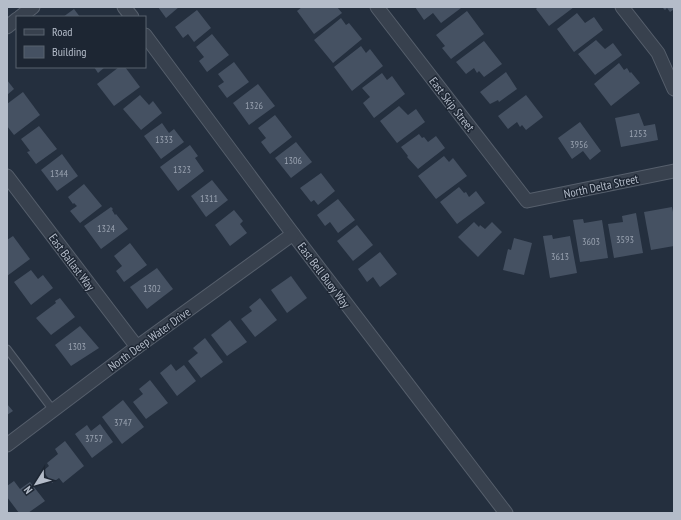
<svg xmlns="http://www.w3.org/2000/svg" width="681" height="520" viewBox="0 0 681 520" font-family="'PT Sans Narrow',sans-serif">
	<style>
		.building { fill: #455162 }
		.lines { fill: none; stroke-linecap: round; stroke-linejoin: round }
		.lane-casing { stroke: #565f6c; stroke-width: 9 }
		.street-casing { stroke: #565f6c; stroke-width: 15 }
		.lane { stroke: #38414e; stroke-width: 7 }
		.street { stroke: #38414e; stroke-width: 13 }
		.labels { text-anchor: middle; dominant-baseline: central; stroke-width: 3; stroke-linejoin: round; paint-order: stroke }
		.number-label { font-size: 10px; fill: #98a1af }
		.street-label { font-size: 12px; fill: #b4bcc9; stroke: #1d2633 }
	</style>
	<rect width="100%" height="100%" fill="#242f3e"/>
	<g class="building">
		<path d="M158,7H179L166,18Z"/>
		<path d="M302,7H337L342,13L314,34L297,11Z"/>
		<path d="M415,7H459L461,8L441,23L433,13L424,20Z"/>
		<path d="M538,7H574L549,26L536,9Z"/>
		<path d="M662,7H674V12L673,10L670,12L667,8L665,10Z"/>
		<path d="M74,9L80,17H63Z"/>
		<path d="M197,10L211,28L194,42L188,34L183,38L175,27Z"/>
		<path d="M467,11L484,34L451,59L442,48L445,46L436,35Z"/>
		<path d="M577,13L585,23L594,17L603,30L574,52L557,29Z"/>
		<path d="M341,18L346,25L349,23L362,39L333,63L314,40Z"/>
		<path d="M212,34L229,55L207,72L199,61L204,57L196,47Z"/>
		<path d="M596,40L605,49L613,43L622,55L595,75L578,54Z"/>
		<path d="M484,41L502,64L484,77L479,71L477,73L474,68L466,74L456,62Z"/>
		<path d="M361,46L366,53L370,49L383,66L352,91L334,67Z"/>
		<path d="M234,62L249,82L227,98L218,86L224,82L218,74Z"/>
		<path d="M619,63L624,70L627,68L630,73L631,72L640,83L611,106L594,84Z"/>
		<path d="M94,67H105L98,73Z"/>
		<path d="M119,67H125L140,87L114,106L97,84Z"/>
		<path d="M506,72L517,89L499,102L498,100L490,104L480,92Z"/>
		<path d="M382,73L387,80L392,76L405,94L374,118L363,103L370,97L362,88Z"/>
		<path d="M7,80L14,89L7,95Z"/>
		<path d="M258,84L275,106L249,125L233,103Z"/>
		<path d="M23,92L40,115L14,135L7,126V104Z"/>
		<path d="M140,95L149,105L153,101L162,113L141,130L123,109Z"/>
		<path d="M526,95L543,117L526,130L522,125L520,127L517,122L508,129L498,116Z"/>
		<path d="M399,106L408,115L416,109L425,122L397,143L380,121Z"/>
		<path d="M639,113L644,126L655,124L658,140L621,147L615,118Z"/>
		<path d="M275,115L292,137L270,154L261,142L266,138L258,128Z"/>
		<path d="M580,122L601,151L590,160L583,151L572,159L558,138Z"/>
		<path d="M162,123L169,133L174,129L184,142L161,159L144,136Z"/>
		<path d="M39,126L57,149L36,164L27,152L30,151L21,139Z"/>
		<path d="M419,134L422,138L424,137L428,142L436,136L445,148L418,169L407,157L408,156L401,147Z"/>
		<path d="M296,142L312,162L291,178L275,158Z"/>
		<path d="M190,145L198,156L195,158L204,171L178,191L160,167Z"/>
		<path d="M62,154L78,176L57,191L41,170Z"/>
		<path d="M444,156L449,162L453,158L467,176L436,199L418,176Z"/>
		<path d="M321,173L335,191L318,205L314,200L311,202L300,188Z"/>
		<path d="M212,180L228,200L206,217L191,196Z"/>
		<path d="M84,184L102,206L80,223L70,211L77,206L74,203L73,204L68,197Z"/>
		<path d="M459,187L464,193L466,192L469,197L476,191L485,203L457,224L440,202Z"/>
		<path d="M338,199L355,220L338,233L330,222L325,226L317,215Z"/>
		<path d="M111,207L113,209L112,210L115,215L116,214L128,229L101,249L84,226Z"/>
		<path d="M672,207L674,217V246L651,250L644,212Z"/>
		<path d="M234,210L243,221L240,224L247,233L230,246L215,225Z"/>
		<path d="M636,213L643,253L614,258L608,224L623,222L622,216Z"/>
		<path d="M583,219L584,223L602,220L608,258L580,262L573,220Z"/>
		<path d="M474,222L479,227L480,225L485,229L492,222L502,232L478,257L458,237Z"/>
		<path d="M357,225L373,245L353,261L337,241Z"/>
		<path d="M552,235L553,239L570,236L577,273L550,278L543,236Z"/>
		<path d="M13,236L30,259L7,276V240Z"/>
		<path d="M514,238L532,243L524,275L503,270L508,249L511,250Z"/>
		<path d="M130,243L147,265L124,282L116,271L122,266L114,256Z"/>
		<path d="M380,252L397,274L380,287L373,277L367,282L358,269Z"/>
		<path d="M157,268L173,289L147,309L130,287Z"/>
		<path d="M31,270L38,279L43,275L53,288L31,305L14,282Z"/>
		<path d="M291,276L307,298L287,313L271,290Z"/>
		<path d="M60,298L75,317L51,335L36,318L56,303L55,301Z"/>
		<path d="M260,298L277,320L255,337L241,319L252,311L249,307Z"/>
		<path d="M230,320L247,342L227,356L211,335Z"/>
		<path d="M80,326L99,348L71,366L55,345Z"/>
		<path d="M205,338L223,362L201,378L188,361L198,353L193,348Z"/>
		<path d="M171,364L176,371L184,365L196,381L177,396L160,373Z"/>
		<path d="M150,380L168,403L146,419L133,402L143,394L139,389Z"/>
		<path d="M123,400L144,427L122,444L102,417Z"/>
		<path d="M7,404L13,411L7,415Z"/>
		<path d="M100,424L113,442L92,458L75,434L87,425L91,431Z"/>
		<path d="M65,441L84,466L63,483L59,478L52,483L43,471L49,466L47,463L58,454L55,449Z"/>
		<path d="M14,481L20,489L30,482L45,501L28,513H19L7,497V486Z"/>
	</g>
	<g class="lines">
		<defs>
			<path id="lane" d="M7,349L53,410"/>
			<g id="street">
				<path d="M124,7L132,17"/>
				<path d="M377,7L527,201L674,171"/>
				<path d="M622,7L658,53L674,89"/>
				<path d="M20,17L33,7"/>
				<path d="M7,27L17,19"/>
				<path d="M145,35L293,234L506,513"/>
				<path d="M7,176L137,347"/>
				<path d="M7,445L137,347L293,234"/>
			</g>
		</defs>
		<use href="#lane" class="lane-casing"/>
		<use href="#street" class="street-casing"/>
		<use href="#lane" class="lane"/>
		<use href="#street" class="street"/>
	</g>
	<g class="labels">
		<g class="number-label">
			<text x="254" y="105">1326</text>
			<text x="638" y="133">1253</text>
			<text x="164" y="139">1333</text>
			<text x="579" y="144">3956</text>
			<text x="293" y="160">1306</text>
			<text x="182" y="169">1323</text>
			<text x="59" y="173">1344</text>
			<text x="209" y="198">1311</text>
			<text x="106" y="228">1324</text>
			<text x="625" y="239">3593</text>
			<text x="591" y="241">3603</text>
			<text x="560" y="256">3613</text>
			<text x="152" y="288">1302</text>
			<text x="77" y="346">1303</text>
			<text x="123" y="422">3747</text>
			<text x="94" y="438">3757</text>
		</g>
		<g class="street-label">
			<text transform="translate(452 104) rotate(52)">East Skip Street</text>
			<text transform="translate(601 186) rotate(-12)">North Delta Street</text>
			<text transform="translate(72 262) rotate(53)">East Ballast Way</text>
			<text transform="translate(324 275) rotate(53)">East Bell Buoy Way</text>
			<text transform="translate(149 339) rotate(-36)">North Deep Water Drive</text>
		</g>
	</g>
	<rect width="681" height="520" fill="none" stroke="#b4bcc9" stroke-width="16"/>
	<rect x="16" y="16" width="130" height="52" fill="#1d2633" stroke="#59626f"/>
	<rect x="24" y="29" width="20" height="6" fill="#38414e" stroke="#59626f"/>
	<text x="52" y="36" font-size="12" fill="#b4bcc9">Road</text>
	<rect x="24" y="46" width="20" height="12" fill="#455162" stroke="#59626f"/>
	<text x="52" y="56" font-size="12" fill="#b4bcc9">Building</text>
	<g transform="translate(36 484) rotate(233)" stroke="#1d2633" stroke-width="3" paint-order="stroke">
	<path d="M0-3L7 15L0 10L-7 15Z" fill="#b4bcc9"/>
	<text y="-6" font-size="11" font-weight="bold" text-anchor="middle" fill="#b4bcc9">N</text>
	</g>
</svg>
